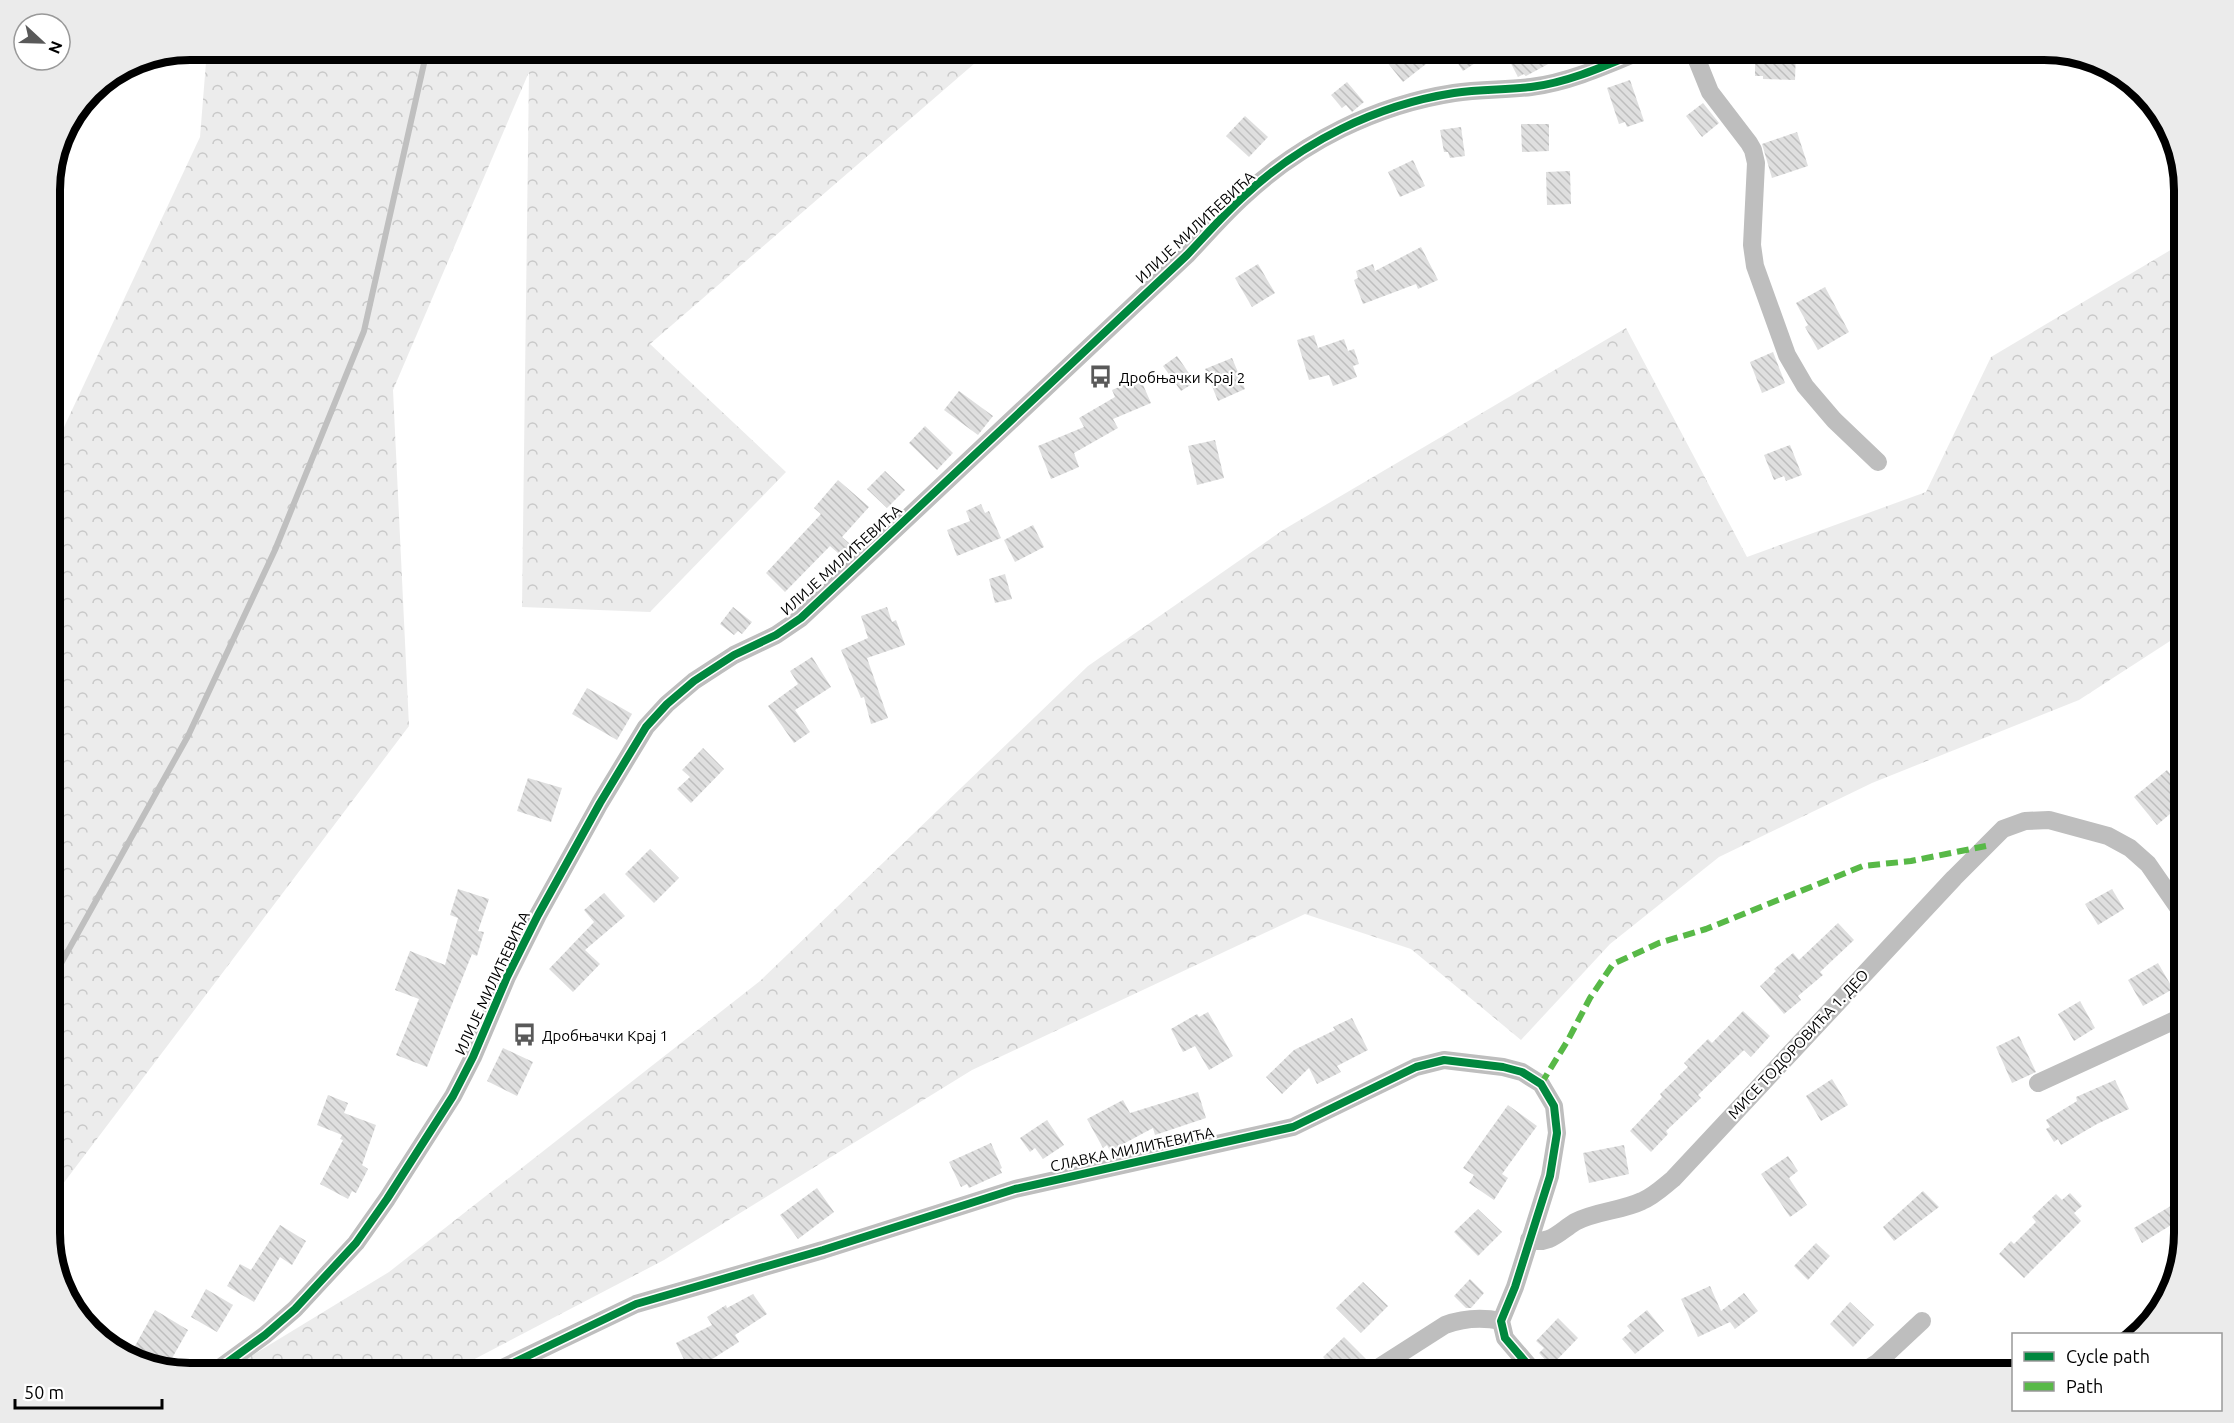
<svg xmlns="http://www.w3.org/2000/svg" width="2234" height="1423" viewBox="0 0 2234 1423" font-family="Ubuntu,sans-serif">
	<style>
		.forest { fill: url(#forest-crowns) }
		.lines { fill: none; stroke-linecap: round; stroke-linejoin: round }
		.stream { stroke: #bfbfbf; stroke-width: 6 }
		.building { fill: url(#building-back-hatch) }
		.street { stroke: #bebebe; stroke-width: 18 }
		.quiet { stroke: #58b947; stroke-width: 6; stroke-dasharray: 12 6; stroke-linecap: butt }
		.cycleway-casing { stroke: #fff; stroke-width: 11 }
		.cycleway { stroke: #00873e; stroke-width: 8 }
		.labels { text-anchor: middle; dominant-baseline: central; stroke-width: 4.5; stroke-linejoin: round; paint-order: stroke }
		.street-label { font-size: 15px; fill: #000; stroke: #fff }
		.poi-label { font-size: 15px; fill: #000; stroke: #fff; text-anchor: start }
		.rim { fill: none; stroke: #000; stroke-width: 8 }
	</style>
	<defs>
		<pattern id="forest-crowns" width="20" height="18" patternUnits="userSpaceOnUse" patternTransform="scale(1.5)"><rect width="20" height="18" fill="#ececec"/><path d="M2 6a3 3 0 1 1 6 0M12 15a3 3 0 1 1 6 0" fill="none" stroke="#c9c9c9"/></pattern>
		<pattern id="building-back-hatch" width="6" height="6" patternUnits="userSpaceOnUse" patternTransform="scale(1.5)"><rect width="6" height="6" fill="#dfdfdf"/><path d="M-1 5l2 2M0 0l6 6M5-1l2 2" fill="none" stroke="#bebebe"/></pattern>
	</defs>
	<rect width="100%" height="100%" fill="#fff"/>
	<g class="forest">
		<path d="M207,50H990L650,344L786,472L650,612L522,607L529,72L393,390L409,726L50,1201V457L200,137Z"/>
		<path d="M2184,242V632L2079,700L1872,783L1719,857L1610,944L1521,1040L1411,949L1305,914L972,1070L664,1260L448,1373H223L389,1272L760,981L1088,666L1283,530L1626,328L1747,557L1926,492L1991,357Z"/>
	</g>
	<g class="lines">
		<path class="stream" d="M50,983L188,736L275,550L364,331L427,50"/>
	</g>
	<g class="building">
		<path d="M1393,50H1415L1426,64L1403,82L1383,57Z"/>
		<path d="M1449,50H1495L1463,71Z"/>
		<path d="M1514,50H1542L1550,63L1526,76L1524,74L1518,77L1506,54Z"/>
		<path d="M1755,50H1796L1795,80L1763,79V76H1755Z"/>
		<path d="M1630,80L1644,121L1627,127L1625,122L1619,124L1607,88Z"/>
		<path d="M1347,82L1364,102L1352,112L1346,105L1342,108L1331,95Z"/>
		<path d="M1703,103L1719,123L1702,137L1686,116Z"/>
		<path d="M1245,116L1268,137L1249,157L1226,136Z"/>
		<path d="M1521,124H1549V151L1522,152Z"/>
		<path d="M1461,127L1465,156L1450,158L1448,152H1444L1440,130Z"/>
		<path d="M1797,132L1808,166L1772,178L1762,144Z"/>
		<path d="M1413,160L1425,186L1400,197L1388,172Z"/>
		<path d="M1570,171L1571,204L1547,205L1546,172Z"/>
		<path d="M1421,247L1438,280L1418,289L1416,284L1363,304L1354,280L1358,278L1356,271L1373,264L1375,271Z"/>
		<path d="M1258,264L1275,293L1252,307L1235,278Z"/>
		<path d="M1825,287L1849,332L1818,350L1805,327L1808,325L1796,303Z"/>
		<path d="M1314,335L1318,348L1344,339L1348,351L1354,349L1359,364L1353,366L1357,377L1333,386L1329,375L1309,380L1297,340Z"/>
		<path d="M1773,352L1785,383L1762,393L1750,362Z"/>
		<path d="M1177,356L1195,382L1181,391L1163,366Z"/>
		<path d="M1232,358L1245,389L1218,401L1205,369Z"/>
		<path d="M1140,378L1151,403L1113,419L1118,428L1074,453L1079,467L1051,479L1038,446L1084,427L1079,418L1115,397L1112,390Z"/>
		<path d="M959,391L993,416L978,435L944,410Z"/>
		<path d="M925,426L953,453L937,470L909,443Z"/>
		<path d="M1215,440L1224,478L1197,485L1188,446Z"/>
		<path d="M1790,445L1802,475L1786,481L1784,476L1774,480L1764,455Z"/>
		<path d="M885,471L905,490L887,508L867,489Z"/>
		<path d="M838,480L869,507L842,537L857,550L846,560L830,546L785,592L766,573L821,514L814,508Z"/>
		<path d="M981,504L985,513L989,511L1001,538L957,556L947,530L970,521L966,511Z"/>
		<path d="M1033,525L1044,547L1015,562L1004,540Z"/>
		<path d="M1005,574L1012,599L995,603L989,579Z"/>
		<path d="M733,607L752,622L742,634L738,631L734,635L720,624Z"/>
		<path d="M887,607L892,622L896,620L905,645L867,658L888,718L871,724L864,697L861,698L841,650L868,638L861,616Z"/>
		<path d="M812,657L831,687L795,710L810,732L794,743L768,706L798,684L790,671Z"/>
		<path d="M587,688L632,714L617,740L572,714Z"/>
		<path d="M703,748L724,769L691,803L677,789L690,777L682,770Z"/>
		<path d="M2167,770L2184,791V802L2157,825L2134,797Z"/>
		<path d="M528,778L562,788L551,822L517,811Z"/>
		<path d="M650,849L679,878L654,903L625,874Z"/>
		<path d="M458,889L489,899L478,931L484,932L477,956L472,954L427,1067L396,1055L419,999L395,990L410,951L445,965L458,918L450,915Z"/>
		<path d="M2112,889L2124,909L2098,925L2085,904Z"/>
		<path d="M604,893L625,916L585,950L600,964L573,992L549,969L594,922L584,910Z"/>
		<path d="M1838,923L1854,940L1820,972L1823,975L1798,996L1801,1000L1784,1014L1760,986L1776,971L1774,969L1793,953L1799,960Z"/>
		<path d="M2158,963L2173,989L2143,1006L2128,980Z"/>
		<path d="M2080,1001L2095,1028L2074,1041L2058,1014Z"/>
		<path d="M1743,1011L1770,1036L1751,1057L1744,1050L1698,1095L1701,1098L1666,1131L1668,1134L1651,1152L1630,1131L1662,1097L1660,1094L1688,1067L1684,1063L1708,1039L1712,1043Z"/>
		<path d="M1208,1012L1233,1056L1209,1070L1195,1046L1183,1052L1171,1029L1197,1014L1199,1017Z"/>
		<path d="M1352,1018L1368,1050L1337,1066L1341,1072L1317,1084L1309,1068L1282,1094L1266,1077L1294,1050L1335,1030L1333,1027Z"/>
		<path d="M2019,1036L2036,1072L2012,1083L1996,1047Z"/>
		<path d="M503,1048L533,1062L517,1096L487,1081Z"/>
		<path d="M1832,1079L1848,1105L1821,1121L1806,1096Z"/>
		<path d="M2115,1080L2129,1109L2097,1124L2061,1145L2058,1139L2054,1142L2046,1129L2050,1127L2046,1120L2077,1101L2076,1097Z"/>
		<path d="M1198,1092L1206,1118L1155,1135L1153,1128L1110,1151L1107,1145L1103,1148L1087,1119L1123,1100L1130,1113Z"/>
		<path d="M328,1095L348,1103L344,1113L376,1125L362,1165L368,1169L356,1193L352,1191L348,1199L320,1184L343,1140L340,1139L342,1135L317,1125Z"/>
		<path d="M1508,1105L1537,1126L1502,1174L1508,1178L1494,1200L1469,1183L1474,1175L1463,1168Z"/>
		<path d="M1047,1120L1064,1145L1043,1159L1035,1148L1030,1152L1020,1138Z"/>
		<path d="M991,1143L1002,1168L1000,1169L1002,1173L969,1188L967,1184L961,1187L949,1162Z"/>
		<path d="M1624,1145L1629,1174L1589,1183L1583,1153Z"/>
		<path d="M1788,1156L1798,1171L1789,1178L1807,1205L1790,1217L1761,1174Z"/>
		<path d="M817,1188L834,1212L798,1239L780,1215Z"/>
		<path d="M1923,1191L1939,1207L1894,1241L1883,1227Z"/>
		<path d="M2070,1193L2082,1206L2074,1213L2081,1221L2024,1278L1999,1254L2011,1241L2014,1244L2036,1222L2032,1217L2056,1194L2062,1200Z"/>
		<path d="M2184,1198V1217L2142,1243L2134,1228Z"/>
		<path d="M1478,1209L1502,1232L1478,1256L1454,1232Z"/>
		<path d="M280,1225L306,1241L292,1265L280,1257L254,1302L227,1286L240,1264L251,1270Z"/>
		<path d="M1816,1243L1830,1256L1808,1280L1794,1266Z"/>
		<path d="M1470,1279L1484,1293L1471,1308H1466L1454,1296Z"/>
		<path d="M1363,1282L1388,1306L1361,1333L1336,1308Z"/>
		<path d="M1710,1286L1721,1311L1744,1293L1758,1311L1735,1329L1730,1322L1698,1337L1681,1299Z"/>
		<path d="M206,1289L233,1305L217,1332L191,1317Z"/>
		<path d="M753,1294L767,1314L735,1335L739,1342L709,1361L712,1367L699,1374H691L676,1343L712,1325L707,1317L726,1305L727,1308Z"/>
		<path d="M1850,1302L1874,1325L1853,1347L1830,1324Z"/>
		<path d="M155,1310L188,1330L167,1367L130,1355Z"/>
		<path d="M1647,1310L1664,1331L1635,1354L1622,1339L1631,1331L1627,1326Z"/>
		<path d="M1558,1318L1578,1338L1551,1366L1539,1353L1544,1348L1536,1341Z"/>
		<path d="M1344,1337L1368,1361L1360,1367L1359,1373H1339L1323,1357Z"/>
	</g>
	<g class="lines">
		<g class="street">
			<path d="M1693,50L1710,92L1749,143L1753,150L1756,163L1752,245L1755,266L1787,355L1805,386L1834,420L1878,462"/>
			<path d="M2038,1083L2184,1016"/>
			<path d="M1529,1240C1550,1245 1559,1232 1575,1222C1596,1211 1621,1211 1642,1201C1654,1196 1663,1187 1673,1179L1954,878L2003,829L2025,821L2049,820L2108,836L2130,848L2148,864L2184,916"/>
			<path d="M213,1373L265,1335L295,1309L356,1243L387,1199L453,1096L473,1057L507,977L538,915L600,803L646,727L667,704L694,681L734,655L776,635L801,618L1187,255C1206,235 1224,214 1244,196C1302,142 1376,105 1454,93C1479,89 1505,90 1531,87C1570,82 1607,65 1643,50"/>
			<path d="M492,1373L636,1304L823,1250L1015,1189L1293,1127L1416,1067L1444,1060L1503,1067L1522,1072L1541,1084L1554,1106L1557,1133L1550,1176L1515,1287L1501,1321L1505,1338L1535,1373"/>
			<path d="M1370,1373L1445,1325C1464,1318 1481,1317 1501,1321"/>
			<path d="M1861,1373L1877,1363L1922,1321"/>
		</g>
		<path class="quiet" d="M1541,1084L1568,1040L1590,998L1613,964L1659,943L1706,929L1863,866L1911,861L1986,846"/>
		<defs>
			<g id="cycleway">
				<path d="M213,1373L265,1335L295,1309L356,1243L387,1199L453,1096L473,1057L507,977L538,915L600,803L646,727L667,704L694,681L734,655L776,635L801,618L1187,255C1206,235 1224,214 1244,196C1302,142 1376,105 1454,93C1479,89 1505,90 1531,87C1570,82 1607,65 1643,50"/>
				<path d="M492,1373L636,1304L823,1250L1015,1189L1293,1127L1416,1067L1444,1060L1503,1067L1522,1072L1541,1084L1554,1106L1557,1133L1550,1176L1515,1287L1501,1321L1505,1338L1535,1373"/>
			</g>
		</defs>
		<use href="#cycleway" class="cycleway-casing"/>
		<use href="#cycleway" class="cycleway"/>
	</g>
	<defs>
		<symbol id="bus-bare" viewBox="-9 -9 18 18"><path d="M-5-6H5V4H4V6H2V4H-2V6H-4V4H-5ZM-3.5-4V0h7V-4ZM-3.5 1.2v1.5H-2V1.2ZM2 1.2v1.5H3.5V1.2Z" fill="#595959" stroke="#fff" stroke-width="2.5" paint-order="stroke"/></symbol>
	</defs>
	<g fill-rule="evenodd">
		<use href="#bus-bare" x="1084" y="360" width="33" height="33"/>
		<use href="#bus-bare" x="508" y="1018" width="33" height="33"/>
	</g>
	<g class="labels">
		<g class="street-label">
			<text transform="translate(1195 227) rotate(-43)">ИЛИЈЕ МИЛИЋЕВИЋА</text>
			<text transform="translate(841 560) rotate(-42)">ИЛИЈЕ МИЛИЋЕВИЋА</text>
			<text transform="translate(492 983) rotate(-65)">ИЛИЈЕ МИЛИЋЕВИЋА</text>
			<text transform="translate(1798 1044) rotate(-47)">МИСЕ ТОДОРОВИЋА 1. ДЕО</text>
			<text transform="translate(1132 1149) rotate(-12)">СЛАВКА МИЛИЋЕВИЋА</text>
		</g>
		<g class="poi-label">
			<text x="1119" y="377">Дробњачки Крај 2</text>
			<text x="542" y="1035">Дробњачки Крај 1</text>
		</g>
	</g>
	<path d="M0 0H2234V1423H0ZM190 60H2044A130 130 0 0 1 2174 190V1233A130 130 0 0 1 2044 1363H190A130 130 0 0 1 60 1233V190A130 130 0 0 1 190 60Z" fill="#ebebeb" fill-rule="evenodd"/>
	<path class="rim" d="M190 60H2044A130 130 0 0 1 2174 190V1233A130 130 0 0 1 2044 1363H190A130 130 0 0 1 60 1233V190A130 130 0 0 1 190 60Z"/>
	<rect x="2012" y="1333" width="210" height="78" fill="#ffffff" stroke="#999999" stroke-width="1.5"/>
	<rect x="2024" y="1352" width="30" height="9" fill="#00873e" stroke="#999999" stroke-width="1.5"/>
	<text x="2066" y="1363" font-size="18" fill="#000000">Cycle path</text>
	<rect x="2024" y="1382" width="30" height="9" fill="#58b947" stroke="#999999" stroke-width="1.5"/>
	<text x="2066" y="1393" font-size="18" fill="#000000">Path</text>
	<g transform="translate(42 42) rotate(112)"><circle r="28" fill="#ffffff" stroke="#999999" stroke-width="1.5"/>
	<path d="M0-4.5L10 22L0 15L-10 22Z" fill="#595959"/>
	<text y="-9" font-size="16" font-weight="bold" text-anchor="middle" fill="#000000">N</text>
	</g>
	<path d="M15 1399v9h147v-9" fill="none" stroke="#000000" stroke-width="3"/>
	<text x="24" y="1399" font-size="18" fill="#000000" stroke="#ffffff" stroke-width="4.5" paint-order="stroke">50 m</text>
</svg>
